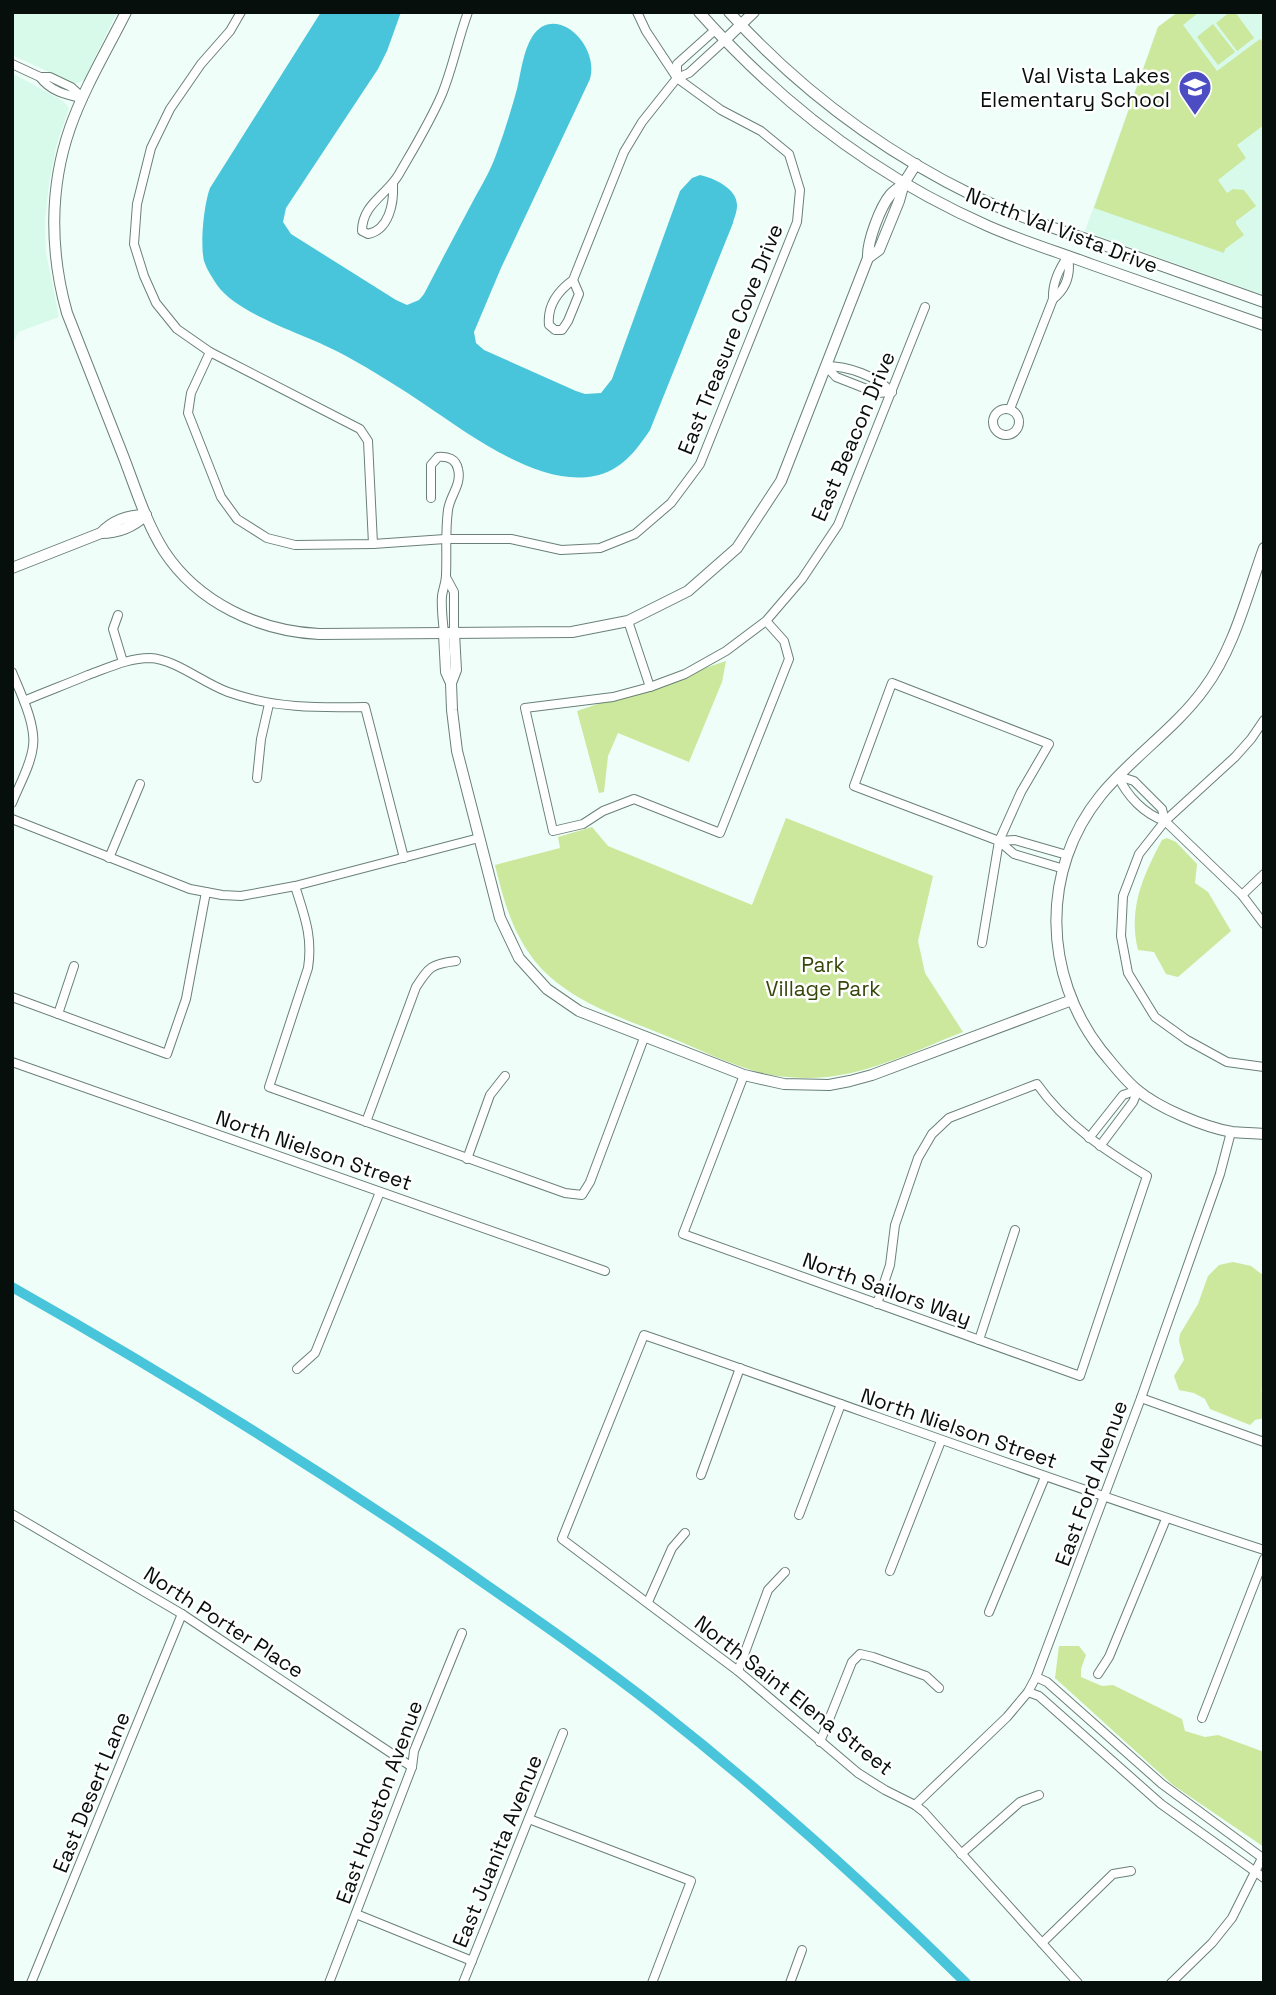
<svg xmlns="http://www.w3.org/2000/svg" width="1276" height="1995" viewBox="0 0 1276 1995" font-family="'Space Grotesk',sans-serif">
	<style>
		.built { fill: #d7faeb }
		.green { fill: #cbe89c }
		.water { fill: #49c5db }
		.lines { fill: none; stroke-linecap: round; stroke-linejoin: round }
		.canal { stroke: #49c5db; stroke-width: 10 }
		.street-casing { stroke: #6a8077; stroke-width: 10 }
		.secondary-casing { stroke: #6a8077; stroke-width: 12 }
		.street { stroke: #fff; stroke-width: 8 }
		.secondary { stroke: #fff; stroke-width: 10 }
		.labels { text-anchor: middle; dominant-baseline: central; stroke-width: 5; stroke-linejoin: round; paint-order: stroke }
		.poi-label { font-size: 21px; fill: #070f0c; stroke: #fff; text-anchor: end }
		.street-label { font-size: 21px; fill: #070f0c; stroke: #fff }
		.park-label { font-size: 21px; fill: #344609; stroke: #fff }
	</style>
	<rect width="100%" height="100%" fill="#effef8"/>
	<g class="built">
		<path d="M12,12H117L84,80L75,84L12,55Z"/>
		<path d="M1178,12H1264V295L1085,231L1158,27Z"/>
		<path d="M12,73L63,101L69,108L57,143L49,183L45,221L46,253L59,317L18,332L12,346Z"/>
	</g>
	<g class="green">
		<path d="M1178,12H1199L1183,25L1217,71L1260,39L1264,43V125L1237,145L1246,158L1218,180L1227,193L1233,189L1244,190L1256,206L1236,221V224L1244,235L1225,249L1224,253L1094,208L1158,27Z"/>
		<path d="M1230,12H1235L1254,38L1237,51L1216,23Z"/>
		<path d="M1213,24L1235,52L1218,65L1197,37Z"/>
		<path d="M726,661L722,682L689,762L618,733L608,756L604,792L599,793L577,711Z"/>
		<path d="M786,818L933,876L918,941L925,973L963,1032C919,1049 874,1072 827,1077C805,1079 779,1078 758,1072C727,1063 698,1049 669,1037C623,1018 573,1003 539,966C513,936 504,902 495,865L560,848L558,837L592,827L608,846L752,905Z"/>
		<path d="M1167,838L1176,842L1197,864L1195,883L1208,892L1231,931L1178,977L1166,974L1154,952L1138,950C1128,908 1143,876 1162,840Z"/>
		<path d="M1233,1262L1251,1266L1264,1276V1378C1259,1389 1264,1405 1264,1418L1255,1420L1250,1425L1210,1409L1205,1399L1194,1393L1179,1390L1174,1376L1184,1360L1179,1341L1180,1334L1198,1304L1208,1276L1219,1265Z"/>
		<path d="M1059,1646H1079L1086,1655L1081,1669V1677L1102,1686L1113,1685L1182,1719L1185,1731L1205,1737L1218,1735L1264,1752V1847L1173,1785L1055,1678Z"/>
	</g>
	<path class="water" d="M321,12H401L387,51L378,69L286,208L283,222L291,234L396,300L407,305L419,300L424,294C440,263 456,233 472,203C480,188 490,172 496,155C504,133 511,111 517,89C521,72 523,52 532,37C554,2 600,44 590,79L501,268L474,332L476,343L484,350L576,391L585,394L601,393L612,379L680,191L692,178L700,175C714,178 738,189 737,206C737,212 734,218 733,223L650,430C636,451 621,471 594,476C539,487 470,435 427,406C401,388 373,371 346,356C310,335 240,317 217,285C212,277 207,270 204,261C200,244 204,204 210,188Z"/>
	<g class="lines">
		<path class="canal" d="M12,1287C159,1370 302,1459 442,1554C515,1605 589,1655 659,1710C767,1795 869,1887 966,1983"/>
		<defs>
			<g id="street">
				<path d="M241,12L230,31L201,64L170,109L151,148L137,204L134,244L144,276L156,303L177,329L210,352L360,429L368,441L373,544"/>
				<path d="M12,64L40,77H50L71,87L83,98"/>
				<path d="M677,76V64L715,30"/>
				<path d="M40,77C50,91 66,95 82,98"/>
				<path d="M393,185C394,203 389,230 368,234L362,231C362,204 387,195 399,174C414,148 430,122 442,94C453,67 458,39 468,12"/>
				<path d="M573,280L579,294L568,321L562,330H555L549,325C547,306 558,291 573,280L624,152L642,122L677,78L689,73L725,40"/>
				<path d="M1053,299C1067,288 1071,273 1068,256"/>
				<path d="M210,352L191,393L188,413L221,497L237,519L267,538L295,545L373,544L445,539H511L561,550L600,548L635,534L671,503L700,464L797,222L800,190L789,154L761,131L721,110L677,78L646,31L637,12"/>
				<path d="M826,366L836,377L877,393L892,392"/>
				<path d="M826,366C848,366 876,376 892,392"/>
				<circle cx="1006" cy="422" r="13"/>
				<path d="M1010,409L1053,299C1052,283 1059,269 1068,256"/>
				<path d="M431,498V465L438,457C448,456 456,459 458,469C462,485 450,495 448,510C445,532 447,553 446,575C446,582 443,589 442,596C441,608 443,621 444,634"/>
				<path d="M447,579L454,592V633"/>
				<path d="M118,615L113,629L123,662"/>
				<path d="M628,621L650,687"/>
				<path d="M766,621L784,641L789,659L720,833L634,799L603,811L583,824L553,831L525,708L613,697L650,687L685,674L726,651L766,621L802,579L838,525L925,307"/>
				<path d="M12,672C20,692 36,724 33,746C31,765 19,785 12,803"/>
				<path d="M24,701C45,692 67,684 88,675C108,668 128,658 150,658C175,659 203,683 228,692C273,708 317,708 365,707L404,858"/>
				<path d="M1264,720L1251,739L1235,757L1165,821L1139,854L1123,896L1121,936L1128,973L1155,1017L1187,1040L1227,1062L1264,1067"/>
				<path d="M1118,776C1127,796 1144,814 1165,821L1242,895L1264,924"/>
				<path d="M1118,776L1134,781L1162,809L1165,821"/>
				<path d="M257,778L261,739L269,704"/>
				<path d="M12,819L190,889L222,895L241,896L295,886L479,838"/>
				<path d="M999,841L1015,840L1067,855"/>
				<path d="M109,858L140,784"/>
				<path d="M295,886C304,915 313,936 308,968L269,1087L565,1193L582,1195L590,1182L644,1038"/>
				<path d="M1242,895L1264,874"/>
				<path d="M982,943L999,841L1021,792L1049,744L892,683L854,786L999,841L1014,854L1064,869"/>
				<path d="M12,997L167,1054L186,999L206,892"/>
				<path d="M58,1014L74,966"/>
				<path d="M12,1062L605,1271"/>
				<path d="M744,1075L683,1234L1080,1376L1147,1176C1106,1151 1065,1124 1037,1084L949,1118L932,1134L918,1158L895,1225L890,1265L877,1304"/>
				<path d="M366,1122L416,987C429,967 431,964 456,961"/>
				<path d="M1089,1138L1123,1095L1138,1090"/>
				<path d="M1100,1146L1133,1102L1138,1090"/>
				<path d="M467,1159L490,1095L505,1076"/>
				<path d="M979,1340L1015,1230"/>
				<path d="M297,1369L315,1353L380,1192"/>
				<path d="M1141,1398L1264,1442"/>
				<path d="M701,1475L740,1368"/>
				<path d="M12,1514L182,1614L412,1767"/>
				<path d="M799,1515L841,1404"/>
				<path d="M890,1571L941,1441"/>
				<path d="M648,1602L672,1548L685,1533"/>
				<path d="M989,1612L1045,1477"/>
				<path d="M738,1671L768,1590L785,1572"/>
				<path d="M1098,1674L1109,1657L1166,1519"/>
				<path d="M1036,1677L1047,1682L1162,1784L1264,1859"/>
				<path d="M1028,1692L1039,1696L1161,1804L1264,1878"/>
				<path d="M1202,1718L1264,1559"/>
				<path d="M820,1742L852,1662L860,1654L873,1657L926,1676L939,1688"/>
				<path d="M915,1805L1007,1717L1028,1692L1036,1677L1141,1398L1220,1174L1231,1132"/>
				<path d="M529,1819L691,1881L652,1983"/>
				<path d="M961,1854L1020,1802L1039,1795"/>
				<path d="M356,1914L472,1961"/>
				<path d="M1042,1943L1113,1874L1131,1871"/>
				<path d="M31,1983L182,1614"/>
				<path d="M329,1983L412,1767L414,1751L462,1633"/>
				<path d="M463,1983L563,1733"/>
				<path d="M790,1983L802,1950"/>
				<path d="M1078,1983L924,1812L915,1805L885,1790L858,1773L738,1671L562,1539L644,1335C851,1406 1056,1483 1264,1550"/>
				<path d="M1171,1983L1212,1943L1232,1918L1262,1858"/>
			</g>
			<g id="secondary">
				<path d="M126,12C107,50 84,88 70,128C49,188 50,253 67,313C85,360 104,406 122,453C135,486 145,521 164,551C198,603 259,631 319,634L572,632L628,621L688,591L737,548L781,481L868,258C867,242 880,207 891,194C895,190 900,187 904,183"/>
				<path d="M699,12C780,103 876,177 988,226C1022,241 1058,252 1093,265C1150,285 1207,305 1264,325"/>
				<path d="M729,12C798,88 882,151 974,196C1014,215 1056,229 1098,243C1153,263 1209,282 1264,302"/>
				<path d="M725,40L754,12"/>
				<path d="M868,258L879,250L899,201L904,183L916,164"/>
				<path d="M101,533C113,520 129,515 146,515"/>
				<path d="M1264,548C1247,595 1234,649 1204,689C1175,729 1132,757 1101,795C1040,870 1043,975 1101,1050C1112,1063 1123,1078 1136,1089C1158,1108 1204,1127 1232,1132C1242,1133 1253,1133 1264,1134"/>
				<path d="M12,568L101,533C118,533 134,526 146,515"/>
				<path d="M454,633L456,670L451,683L452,710L457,751L500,918L519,958L547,989L579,1011L744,1075L784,1084L829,1085L850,1081L872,1075L1072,1000"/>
				<path d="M444,634L446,672L451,683"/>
			</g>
		</defs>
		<use href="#street" class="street-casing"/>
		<use href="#secondary" class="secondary-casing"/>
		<use href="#street" class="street"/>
		<use href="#secondary" class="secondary"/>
	</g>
	<defs>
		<symbol id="school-pin" viewBox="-11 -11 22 30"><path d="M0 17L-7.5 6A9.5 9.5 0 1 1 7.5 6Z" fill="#4c4cc3" stroke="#fff"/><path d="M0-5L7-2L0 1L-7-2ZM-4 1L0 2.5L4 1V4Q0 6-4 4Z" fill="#fff"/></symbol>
	</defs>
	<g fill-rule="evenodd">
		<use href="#school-pin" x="1176" y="68" width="38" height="52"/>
	</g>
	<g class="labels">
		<g class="poi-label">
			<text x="1170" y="75">Val Vista Lakes<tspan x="1170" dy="24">Elementary School</tspan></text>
		</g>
		<g class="street-label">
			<text transform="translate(1062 230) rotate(21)">North Val Vista Drive</text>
			<text transform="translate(730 339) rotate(-68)">East Treasure Cove Drive</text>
			<text transform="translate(853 436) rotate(-67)">East Beacon Drive</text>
			<text transform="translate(314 1150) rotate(19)">North Nielson Street</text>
			<text transform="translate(887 1289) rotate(20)">North Sailors Way</text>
			<text transform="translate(959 1428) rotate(19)">North Nielson Street</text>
			<text transform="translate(1091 1483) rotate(-70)">East Ford Avenue</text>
			<text transform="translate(224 1622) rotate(33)">North Porter Place</text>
			<text transform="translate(794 1695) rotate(38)">North Saint Elena Street</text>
			<text transform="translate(91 1792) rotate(-68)">East Desert Lane</text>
			<text transform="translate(379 1802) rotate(-70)">East Houston Avenue</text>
			<text transform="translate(497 1851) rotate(-68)">East Juanita Avenue</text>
		</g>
		<g class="park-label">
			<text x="823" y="964">Park<tspan x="823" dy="24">Village Park</tspan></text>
		</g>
	</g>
	<rect width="1276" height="1995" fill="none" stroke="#070f0c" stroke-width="28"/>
</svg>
